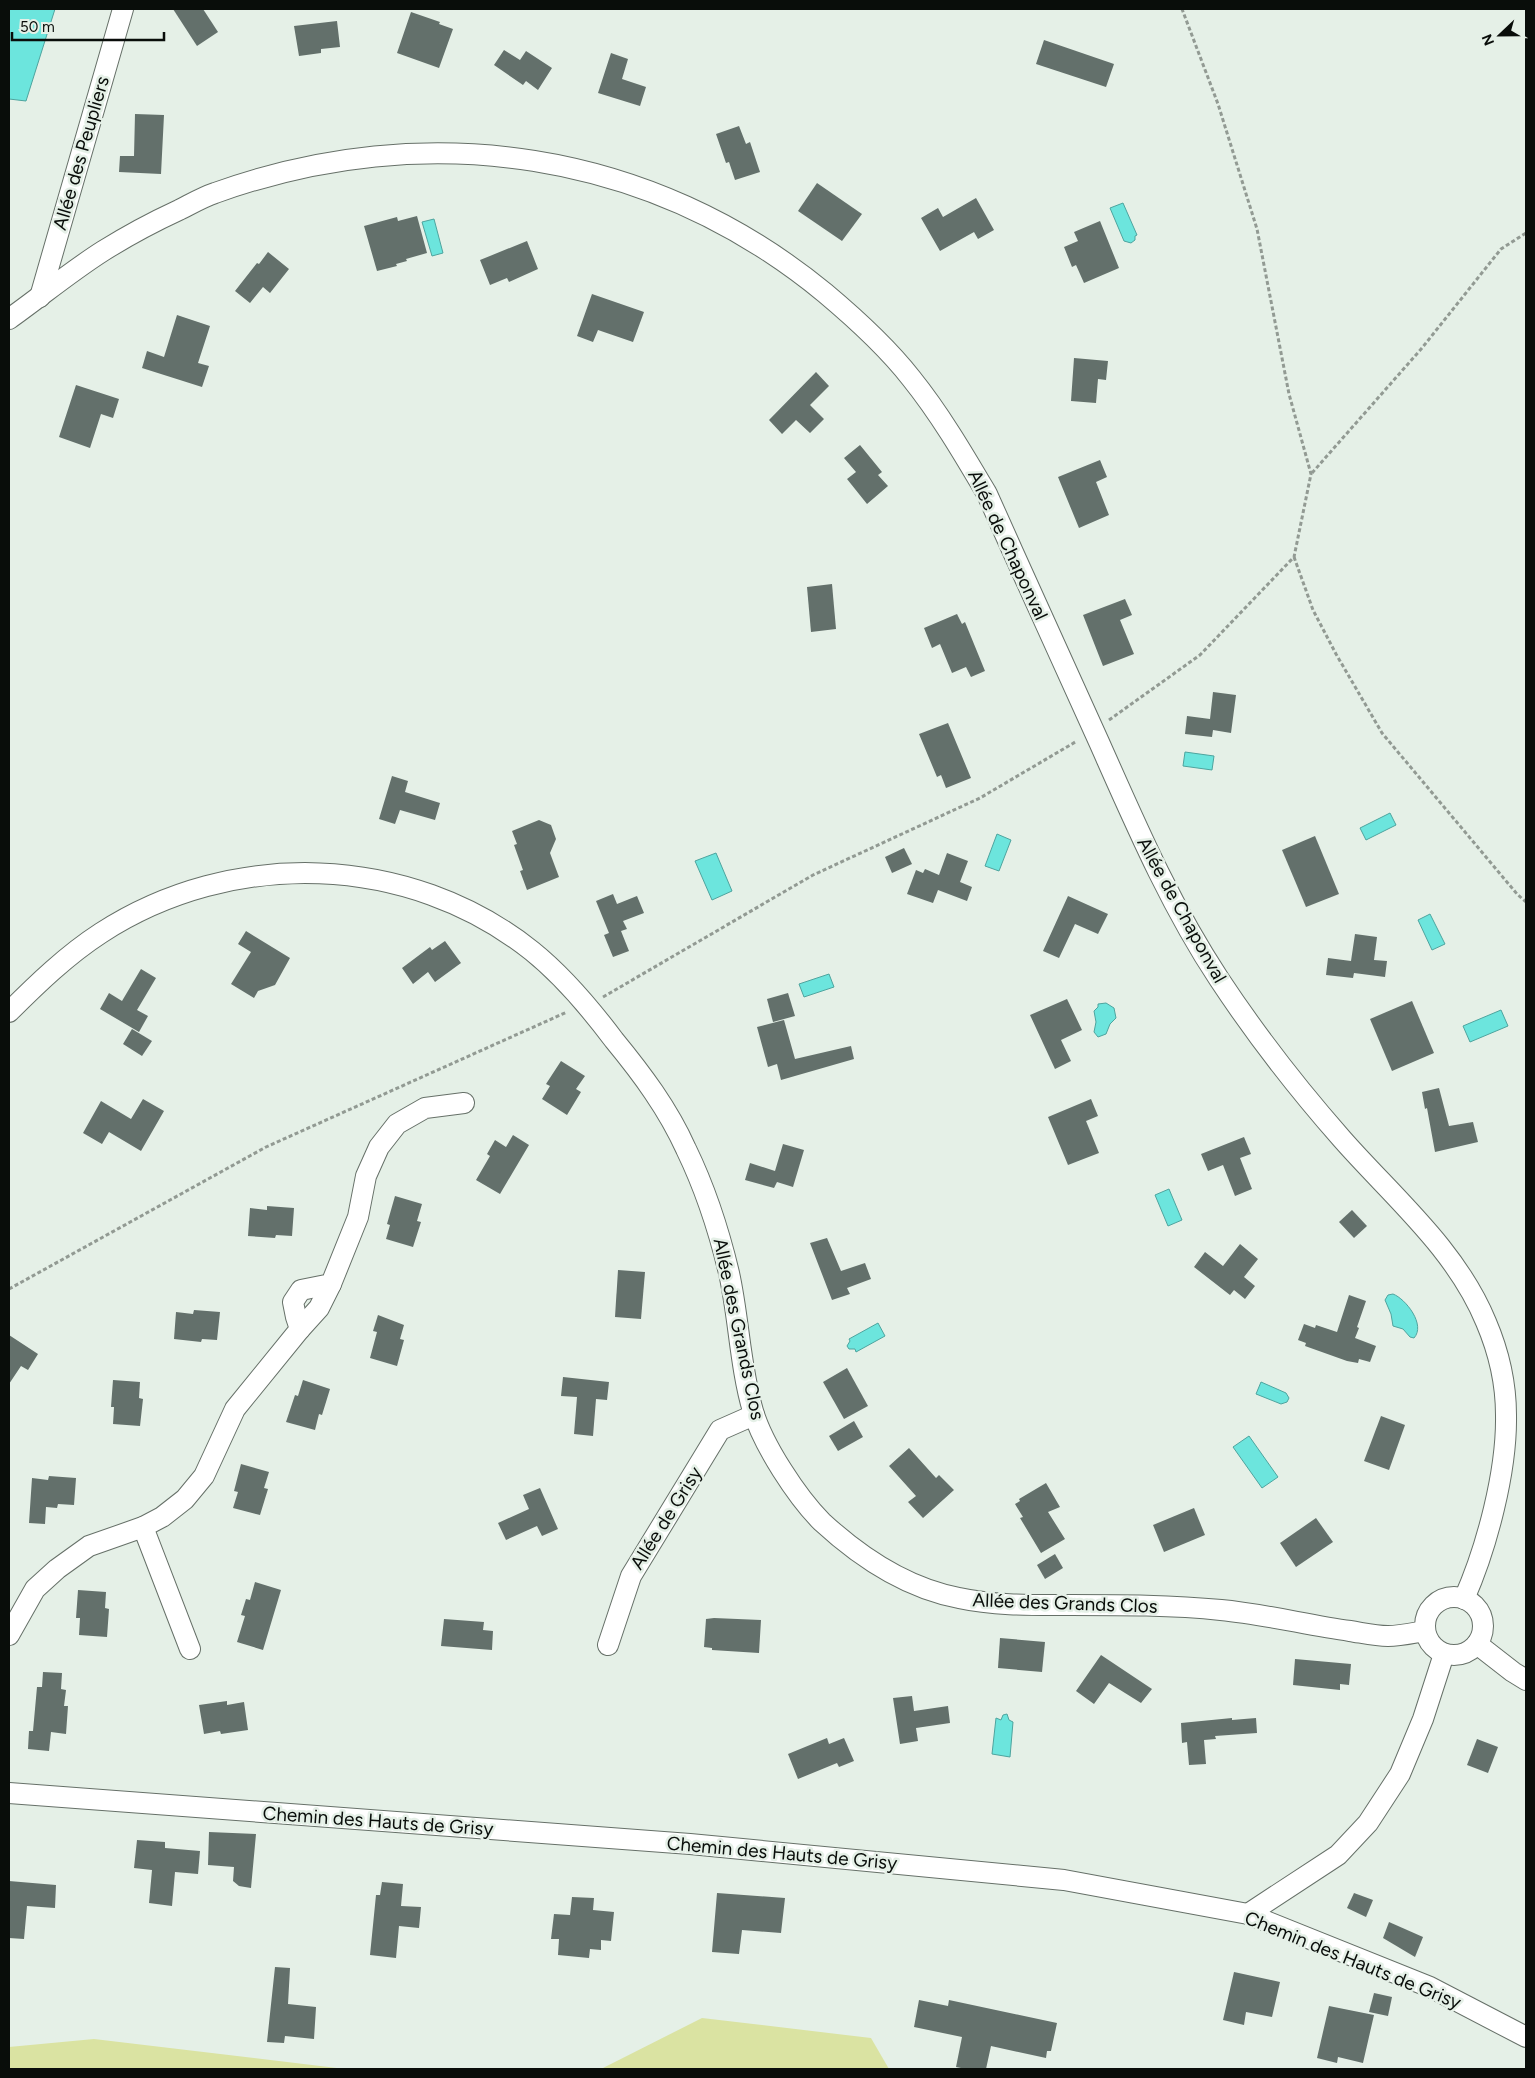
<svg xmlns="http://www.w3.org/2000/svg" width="1535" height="2078" viewBox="0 0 1535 2078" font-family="Figtree,sans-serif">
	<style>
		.green { fill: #dae3a2 }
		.water { fill: #6ce5dd; stroke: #4ea49e }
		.building { fill: #63706b }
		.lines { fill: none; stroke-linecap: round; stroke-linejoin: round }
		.minor-casing { stroke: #667068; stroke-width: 22 }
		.path { stroke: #929a93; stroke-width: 3; stroke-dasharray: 4 2.5; stroke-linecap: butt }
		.minor { stroke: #fff; stroke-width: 20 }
		.labels { text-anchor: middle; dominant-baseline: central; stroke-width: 5; stroke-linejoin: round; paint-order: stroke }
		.street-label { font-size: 19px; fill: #090d0a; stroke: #e5f0e7 }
	</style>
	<rect width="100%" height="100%" fill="#e5f0e7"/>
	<g class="green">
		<path d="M702,2018L871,2038L889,2069H601Z"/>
		<path d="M94,2039L345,2069H9V2047Z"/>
	</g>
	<g class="water">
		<path d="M9,9H55L26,101L9,99Z"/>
		<path d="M1123,203L1137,235L1135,236V240L1131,243L1124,241L1110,208Z"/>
		<path d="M434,219L443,253L432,256L422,222Z"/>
		<path d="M1185,752L1214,756L1212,770L1183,766Z"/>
		<path d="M1390,813L1396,825L1366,840L1360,828Z"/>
		<path d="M997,834L1011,840L999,871L985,866Z"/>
		<path d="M716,853L732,891L712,900L695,861Z"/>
		<path d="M1430,914L1445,944L1432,950L1418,920Z"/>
		<path d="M829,974L834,987L804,997L799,984Z"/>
		<path d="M1106,1003L1114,1008L1116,1018L1110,1024L1106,1034L1098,1037L1094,1032L1096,1022L1094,1011L1098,1007V1004Z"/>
		<path d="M1501,1010L1508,1026L1470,1042L1463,1026Z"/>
		<path d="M1169,1189L1182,1220L1168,1226L1155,1195Z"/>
		<path d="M1393,1294C1406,1299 1426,1325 1414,1338L1410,1337L1403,1329L1393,1326L1391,1314L1385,1300L1388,1295Z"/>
		<path d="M878,1323L885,1336L856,1352L855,1349H849L847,1346L850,1341L849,1339Z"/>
		<path d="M1261,1382L1286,1393L1289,1398L1287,1402L1281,1404L1256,1394Z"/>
		<path d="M1249,1436L1278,1477L1262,1488L1233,1447Z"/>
		<path d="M1007,1714L1009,1720L1013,1722L1010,1757L992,1754L996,1718L1001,1720L1003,1715Z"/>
	</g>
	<g class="building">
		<path d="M173,9H203L218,32L197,46Z"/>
		<path d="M411,12L440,22L439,24L453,29L439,68L397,53Z"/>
		<path d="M337,21L340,47L321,49V53L299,56L294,26Z"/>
		<path d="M1044,40L1114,64L1106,87L1036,64Z"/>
		<path d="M504,50L520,60L526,51L552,68L538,90L526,81L523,85L494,65Z"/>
		<path d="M611,53L628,59L622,79L646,87L640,106L598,93Z"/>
		<path d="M135,114L164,115L161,174L119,172L120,156H134Z"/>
		<path d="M739,126L746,144L750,142L760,172L735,180L729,162L726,163L716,134Z"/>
		<path d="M817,183L862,214L842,241L798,211Z"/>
		<path d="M976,198L994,230L978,239L974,232L940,251L921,218L938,208L943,217Z"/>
		<path d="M417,216L427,253L406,259L407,261L396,264L397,266L377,271L364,226L397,217L398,221Z"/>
		<path d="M1100,221L1119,268L1084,283L1076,265L1072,267L1064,247L1078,241L1074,232Z"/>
		<path d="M527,241L538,269L509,282L507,278L490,285L480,260Z"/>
		<path d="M268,252L289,269L270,293L263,287L250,303L235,291L257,263L259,264Z"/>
		<path d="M592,294L644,312L633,342L598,330L593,342L577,336Z"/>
		<path d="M177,315L210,326L198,363L209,366L202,387L142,368L147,351L164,357Z"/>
		<path d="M1074,358L1108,361L1106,380L1098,379L1096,403L1071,401Z"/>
		<path d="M816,372L829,386L810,405L824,419L810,433L796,420L782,434L769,420Z"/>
		<path d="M76,385L119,399L113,418L101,414L90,448L59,437Z"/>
		<path d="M860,445L882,472L878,475L888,486L867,504L847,479L856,472L844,458Z"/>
		<path d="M1100,460L1107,477L1096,482L1109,515L1079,528L1058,477Z"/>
		<path d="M832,584L836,629L811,632L807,587Z"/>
		<path d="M1125,599L1132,615L1120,620L1134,654L1103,666L1083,615Z"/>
		<path d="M957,614L962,624L965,622L985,671L971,677L966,667L952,673L940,644L932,648L924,628Z"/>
		<path d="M1213,692L1236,695L1231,733L1213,730L1212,737L1185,734L1187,716L1210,719Z"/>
		<path d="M948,723L971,778L946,788L941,775L937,777L919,734Z"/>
		<path d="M392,776L408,781L405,792L440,803L435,820L400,810L395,824L379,819Z"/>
		<path d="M539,820L551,825L556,839L550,853L559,877L527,890L520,871L523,870L514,845L517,844L512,831Z"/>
		<path d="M1315,836L1339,894L1306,907L1282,850Z"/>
		<path d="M904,848L912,864L892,873L885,857Z"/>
		<path d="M947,853L968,861L960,882L972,887L967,901L938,890L933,903L907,894L916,870L923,873L925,869L939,875Z"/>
		<path d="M613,894L617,904L637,896L644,913L623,921L627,929L621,931L629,951L613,957L604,935L609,933L596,901Z"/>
		<path d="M1068,896L1108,914L1098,934L1075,924L1059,958L1043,951Z"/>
		<path d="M246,931L290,958L275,985L258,991L254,998L231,984L251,952L238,944Z"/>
		<path d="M1355,934L1377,937L1374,960L1387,961L1385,977L1354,973L1353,978L1326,975L1328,958L1351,961Z"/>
		<path d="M445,941L461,963L435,982L428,972L413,984L402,968L430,947L432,950Z"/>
		<path d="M141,969L156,978L137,1010L148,1016L139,1032L100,1009L109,993L122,1001Z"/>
		<path d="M788,993L795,1016L773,1022L767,999Z"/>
		<path d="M1067,999L1082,1030L1061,1040L1071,1061L1055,1069L1030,1015Z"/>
		<path d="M1412,1001L1434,1053L1392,1071L1370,1019Z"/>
		<path d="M784,1020L795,1059L851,1046L854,1059L781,1080L777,1064L768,1067L757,1027Z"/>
		<path d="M132,1029L152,1041L142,1056L123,1044Z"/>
		<path d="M561,1061L585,1076L576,1089L581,1092L567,1115L542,1099L550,1086L546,1084Z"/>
		<path d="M1439,1088L1449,1126L1473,1122L1478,1142L1435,1152L1427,1108L1425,1109L1422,1092Z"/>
		<path d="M143,1099L164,1111L141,1151L109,1132L102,1144L83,1133L101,1101L131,1119Z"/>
		<path d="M1091,1099L1098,1116L1086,1121L1099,1153L1068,1165L1048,1117Z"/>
		<path d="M513,1135L529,1145L500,1194L476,1180L490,1156L487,1154L495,1140L506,1147Z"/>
		<path d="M1244,1137L1251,1154L1240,1158L1252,1189L1235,1196L1223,1165L1208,1171L1201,1154Z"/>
		<path d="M783,1144L804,1150L793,1187L777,1182L774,1188L745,1180L750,1163L775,1171Z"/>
		<path d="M395,1196L422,1204L417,1221L421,1222L413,1247L386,1239L390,1225L387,1224Z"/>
		<path d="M267,1206L294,1208L292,1236L276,1235L275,1238L248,1236L250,1208L267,1210Z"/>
		<path d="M1352,1210L1367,1226L1354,1238L1339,1222Z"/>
		<path d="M827,1238L841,1271L865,1263L871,1279L847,1288L850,1294L832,1300L810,1243Z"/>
		<path d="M1240,1244L1258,1259L1244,1277L1255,1286L1245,1299L1234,1290L1230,1295L1194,1267L1205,1252L1223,1266Z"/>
		<path d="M618,1270L645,1272L641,1319L615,1317Z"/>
		<path d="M1349,1295L1366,1301L1357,1327L1359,1328L1355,1338L1376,1346L1370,1362L1359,1359L1358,1363L1347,1361L1305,1346L1306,1343L1298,1340L1304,1324L1315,1328L1316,1325L1337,1332Z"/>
		<path d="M194,1310L220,1312L217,1340L202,1339L201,1342L174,1339L176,1312L193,1314Z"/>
		<path d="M378,1315L404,1325L400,1339L404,1340L397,1366L370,1358L377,1332L373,1331Z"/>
		<path d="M9,1335L38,1354L28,1370L21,1366L9,1384Z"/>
		<path d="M847,1368L868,1406L844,1419L823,1382Z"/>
		<path d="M563,1377L609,1382L607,1400L596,1399L593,1436L574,1434L577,1397L561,1396Z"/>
		<path d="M113,1380L140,1382L139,1398L143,1399L140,1426L113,1424L114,1407H111Z"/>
		<path d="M303,1380L330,1389L322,1415L319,1414L315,1430L286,1422L295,1395L298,1396Z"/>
		<path d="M1381,1416L1405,1425L1389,1470L1364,1461Z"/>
		<path d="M854,1421L863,1437L838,1451L829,1436Z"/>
		<path d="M909,1448L936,1478L939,1475L954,1490L923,1518L908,1502L916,1496L889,1466Z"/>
		<path d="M241,1464L269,1472L264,1488L268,1489L260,1515L233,1508L238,1492L234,1491Z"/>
		<path d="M49,1476L76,1478L74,1505L58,1504L57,1508L46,1507L45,1524L29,1523L32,1478L48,1480Z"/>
		<path d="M1046,1483L1060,1507L1048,1512L1065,1539L1041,1553L1020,1518L1023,1517L1015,1504L1020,1501L1019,1499Z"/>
		<path d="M540,1488L558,1529L542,1536L537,1526L506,1540L498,1523L529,1509L523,1495Z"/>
		<path d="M1194,1508L1205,1535L1164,1552L1153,1525Z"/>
		<path d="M1316,1518L1333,1542L1296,1567L1280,1543Z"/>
		<path d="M1055,1554L1063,1568L1045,1579L1037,1565Z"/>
		<path d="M255,1582L281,1590L263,1650L237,1642L245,1616L241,1615L246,1599L250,1600Z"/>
		<path d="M78,1590L106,1592L105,1608L109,1609L107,1637L79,1635L80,1618H76Z"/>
		<path d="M714,1618L761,1620L759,1653L712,1650V1648L704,1647L706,1619Z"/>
		<path d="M444,1619L484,1622L483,1630L493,1631L492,1650L441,1646Z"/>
		<path d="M1000,1638L1045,1642L1042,1672L998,1668Z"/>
		<path d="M1101,1655L1152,1689L1141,1703L1109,1683L1094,1704L1076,1691Z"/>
		<path d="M1295,1659L1351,1664L1349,1685L1340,1684V1690L1293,1685Z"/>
		<path d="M43,1672L62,1673L61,1689L66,1690L64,1706H68L66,1734L51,1732L49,1751L28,1749L29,1731H33L37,1687H42Z"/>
		<path d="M912,1696L914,1711L948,1706L950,1723L916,1728L918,1741L900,1744L893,1698Z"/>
		<path d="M227,1701V1705L244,1702L248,1730L221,1734L220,1731L204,1734L199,1705Z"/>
		<path d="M1232,1718V1720L1256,1718L1257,1733L1215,1736L1216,1739L1204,1740L1206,1764L1189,1765L1187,1742L1182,1743L1181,1723Z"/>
		<path d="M827,1738L829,1744L844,1738L854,1761L839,1767L837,1763L798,1779L788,1754Z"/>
		<path d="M1477,1739L1498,1747L1488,1773L1467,1765Z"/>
		<path d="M209,1832L256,1834L251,1888L239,1886L233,1881L234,1867L208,1865Z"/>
		<path d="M137,1840L165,1842V1848L200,1851L198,1874L175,1872L172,1906L149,1903L152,1870L134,1868Z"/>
		<path d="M9,1881L56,1885L55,1908L27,1906L24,1939L9,1938Z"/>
		<path d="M382,1882L403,1884L401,1906L421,1907L419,1928L399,1926L396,1958L370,1955L376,1895H380Z"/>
		<path d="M717,1893L785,1898L781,1933L742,1930L739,1954L712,1952Z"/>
		<path d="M1354,1893L1373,1900L1366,1917L1347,1908Z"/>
		<path d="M572,1897L594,1898L593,1910L614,1912L611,1941L601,1940V1950L590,1949L589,1958L558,1955L559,1939H551L554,1914L570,1915Z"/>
		<path d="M1389,1922L1423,1937L1415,1957L1383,1938Z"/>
		<path d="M275,1967L290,1968L288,2004L316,2007L314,2039L285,2036L284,2043L267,2042Z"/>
		<path d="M1234,1972L1280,1982L1272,2017L1246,2012L1244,2025L1223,2020Z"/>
		<path d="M1374,1993L1392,1997L1388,2016L1369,2012Z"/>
		<path d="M919,2000L948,2006L949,2000L1057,2023L1051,2051H1047L1046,2058L991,2046L986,2069H966L956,2067L962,2037L914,2027Z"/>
		<path d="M1329,2006L1374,2015L1363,2063L1338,2057L1337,2063L1317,2058Z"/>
	</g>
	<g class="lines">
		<defs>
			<g id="minor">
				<path d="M40,297L123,9"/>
				<path d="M9,319C40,297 70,272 103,251C127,236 153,222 179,210C191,204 203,197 215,193C426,117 651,150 825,293C856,319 886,346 911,378C940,414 964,455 987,494C1024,577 1062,660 1099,742C1135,823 1170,905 1219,979C1256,1035 1298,1089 1342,1139C1393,1197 1456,1249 1486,1322C1498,1350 1506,1384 1506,1415C1507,1471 1487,1547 1464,1599"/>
				<path d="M9,1012C37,984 67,955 101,933C232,848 409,853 532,951C563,976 590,1008 614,1040C642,1074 668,1109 686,1149C705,1188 719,1231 729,1273C739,1318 740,1367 753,1411C763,1445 797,1497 822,1522C861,1558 906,1588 959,1598C996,1606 1034,1605 1071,1605C1121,1605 1172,1605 1221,1610C1264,1614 1307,1625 1350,1631C1363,1633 1375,1636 1388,1636C1400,1636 1413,1633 1425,1631"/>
				<path d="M300,1329L319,1308L331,1284"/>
				<path d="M143,1527L190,1649"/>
				<circle cx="1454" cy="1626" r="29"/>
				<path d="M9,1635L35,1589L57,1569L89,1546L143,1527L162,1517L185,1499L204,1476L235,1409L300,1329L296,1317L293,1302L301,1290L331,1284L358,1217L366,1176L379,1147L397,1124L425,1108L464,1103"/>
				<path d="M1477,1644L1513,1672L1526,1680"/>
				<path d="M608,1645L631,1576L720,1430L754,1415"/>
				<path d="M9,1793L690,1844L1064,1880L1248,1914L1430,1987L1526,2037"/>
				<path d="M1248,1914L1338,1855L1368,1823L1400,1774L1423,1719L1444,1654"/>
			</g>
		</defs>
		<use href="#minor" class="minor-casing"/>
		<g class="path">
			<path d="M1312,473L1422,348L1501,249L1526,233"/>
			<path d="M1294,557L1313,610L1336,654L1382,733L1517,894L1526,902"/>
			<path d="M1109,720L1200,655L1294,557L1311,474L1289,394L1257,229L1218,104L1182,9"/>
			<path d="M603,997L813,875L980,798L1077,741"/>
			<path d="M9,1289L266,1147L567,1012"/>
		</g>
		<use href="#minor" class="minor"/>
	</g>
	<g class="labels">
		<g class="street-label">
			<text transform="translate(81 153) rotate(-74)">Allée des Peupliers</text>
			<text transform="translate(1008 545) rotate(65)">Allée de Chaponval</text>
			<text transform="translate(1182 910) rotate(61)">Allée de Chaponval</text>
			<text transform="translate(739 1329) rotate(78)">Allée des Grands Clos</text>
			<text transform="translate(666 1518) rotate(-58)">Allée de Grisy</text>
			<text transform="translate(1065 1603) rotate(2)">Allée des Grands Clos</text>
			<text transform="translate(378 1821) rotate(4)">Chemin des Hauts de Grisy</text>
			<text transform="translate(782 1853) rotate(5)">Chemin des Hauts de Grisy</text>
			<text transform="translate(1353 1960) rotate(22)">Chemin des Hauts de Grisy</text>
		</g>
	</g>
	<rect width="1535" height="2078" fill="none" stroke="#090d0a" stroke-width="20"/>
	<g transform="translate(1500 35) rotate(248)" stroke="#e5f0e7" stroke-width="4" paint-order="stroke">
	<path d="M0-4L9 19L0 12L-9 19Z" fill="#090d0a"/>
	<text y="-8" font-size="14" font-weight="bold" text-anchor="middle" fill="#090d0a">N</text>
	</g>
	<path d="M12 32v8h152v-8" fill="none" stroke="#090d0a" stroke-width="2.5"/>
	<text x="20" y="32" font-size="15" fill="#090d0a" stroke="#e5f0e7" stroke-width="4" paint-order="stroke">50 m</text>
</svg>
